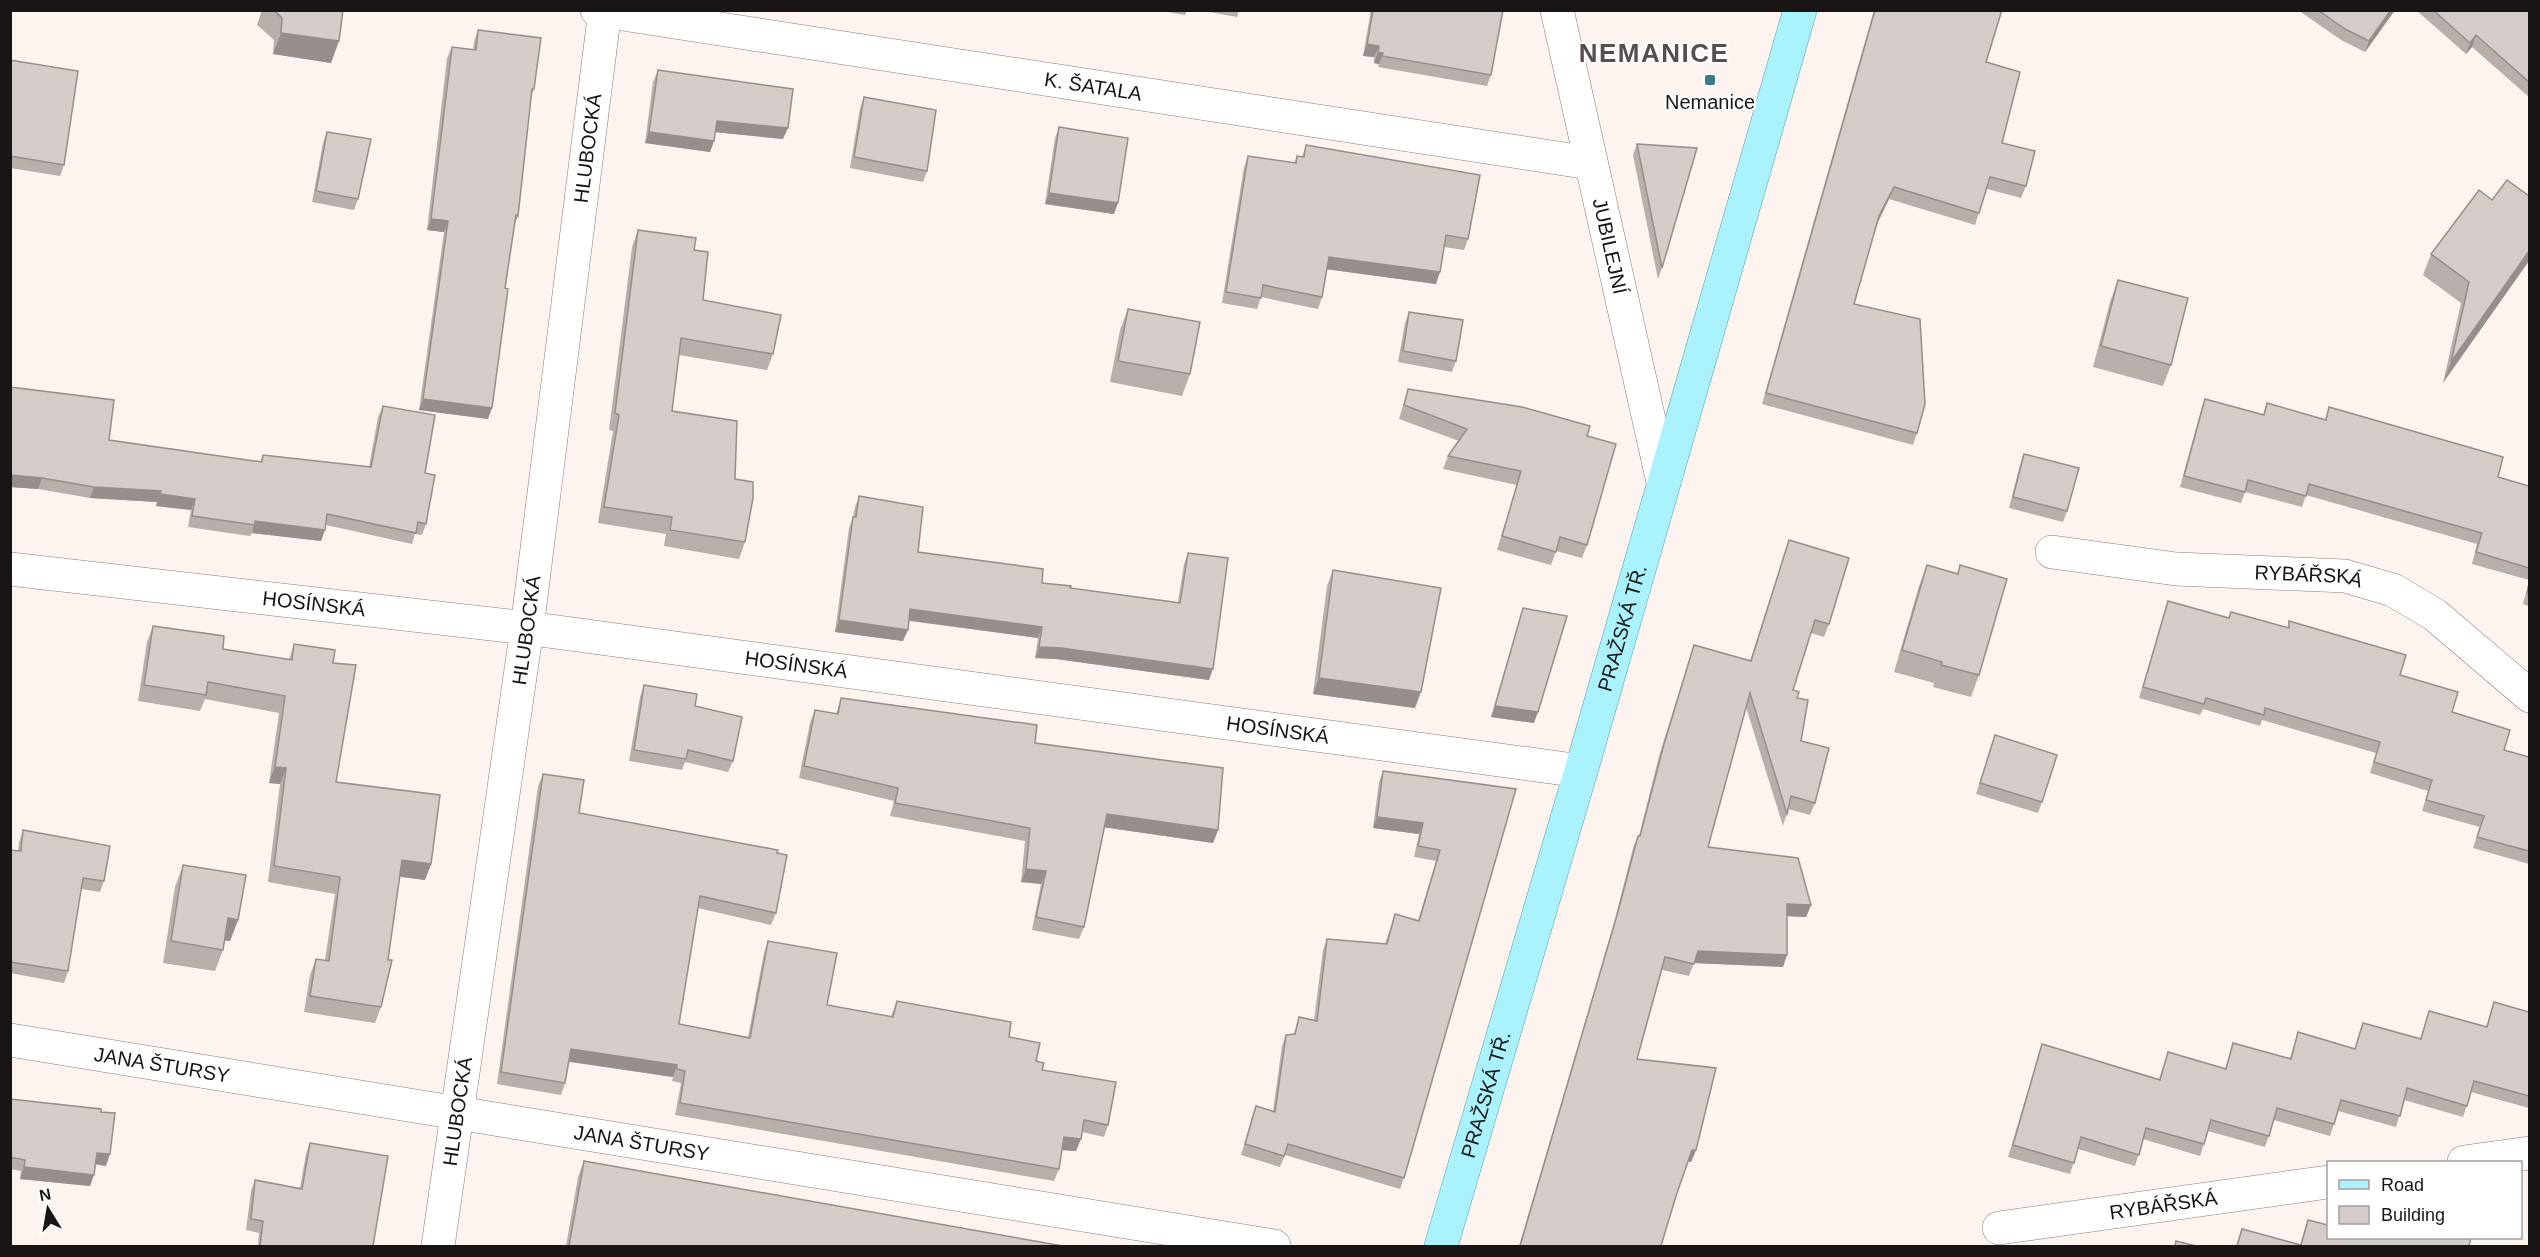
<svg xmlns="http://www.w3.org/2000/svg" width="2540" height="1257" viewBox="0 0 2540 1257" font-family="Helvetica,sans-serif">
	<style>
		.lines { fill: none; stroke-linecap: round; stroke-linejoin: round }
		.minor-casing { stroke: #867d7a; stroke-width: 34 }
		.major-casing { stroke: #519fac; stroke-width: 34 }
		.minor { stroke: #fff; stroke-width: 33 }
		.major { stroke: #a9f2fe; stroke-width: 33 }
		.wall { fill: #b7afac }
		.shaded-wall { fill: #958e8c }
		.building { fill: #d5cbc8; stroke: #958e8c; stroke-width: 1.5 }
		.poi-dot { fill: #387e8a; stroke: #fff; stroke-width: 2 }
		.labels { text-anchor: middle; dominant-baseline: central; stroke-width: 4.5; stroke-linejoin: round; paint-order: stroke }
		.street-label { font-size: 20px; fill: #181514; stroke: #fff }
		.poi-label { font-size: 20px; fill: #181514; stroke: #fff }
		.district-label { font-size: 26px; font-weight: bold; letter-spacing: 1.5px; fill: #584f4d; stroke: #fff }
	</style>
	<rect width="100%" height="100%" fill="#fdf3ef"/>
	<g class="lines">
		<defs>
			<g id="minor">
				<path id="s1" d="M597,10L1590,163"/>
				<path id="s2" d="M1557,10L1663,482"/>
				<path id="s3" d="M2052,552L2176,569L2345,576L2393,590L2435,615L2530,696"/>
				<path id="s4" d="M10,569L527,628L1581,771"/>
				<path id="s5" d="M10,1040L1274,1246"/>
				<path d="M2464,1162L2530,1153"/>
				<path id="s6" d="M1999,1228L2328,1182"/>
				<path id="s7" d="M438,1246L527,628L605,10"/>
			</g>
			<g id="major">
				<path id="s8" d="M1441,1246L1581,771L1800,10"/>
			</g>
		</defs>
		<use href="#minor" class="minor-casing"/>
		<use href="#major" class="major-casing"/>
		<use href="#minor" class="minor"/>
		<use href="#major" class="major"/>
	</g>
	<g class="wall">
		<path d="M262,10H343L331,63L273,54L274,40L257,25Z"/>
		<path d="M1156,10H1187L1185,15Z"/>
		<path d="M1199,10H1239L1237,17Z"/>
		<path d="M1371,10H1503L1491,75L1487,86L1378,67L1379,64L1374,63V57L1363,56Z"/>
		<path d="M1874,10H2002L1986,62L2002,143L2026,186L2021,198L1987,189L1975,225L1889,199L1877,224L1854,304L1917,433L1913,445L1762,404Z"/>
		<path d="M2298,10H2395L2365,52L2341,40Z"/>
		<path d="M2416,10H2529V97L2472,47L2466,54Z"/>
		<path d="M478,30L534,89L530,98L518,216L514,225L488,419L419,410L444,232L427,230L447,58L452,47L473,50L474,42Z"/>
		<path d="M10,60L64,165L60,176L10,168Z"/>
		<path d="M658,70L783,139L715,132L714,141L710,152L645,143L653,82Z"/>
		<path d="M864,97L927,171L923,182L850,168L860,108Z"/>
		<path d="M1059,127L1114,214L1045,204L1055,138Z"/>
		<path d="M327,132L358,199L354,210L312,202L323,143Z"/>
		<path d="M1637,144L1662,268L1658,279L1633,155Z"/>
		<path d="M1306,145L1468,239L1464,250L1444,247L1436,284L1327,269L1322,297L1318,309L1261,297L1257,309L1222,303L1244,167L1248,156L1294,163L1297,156L1302,157Z"/>
		<path d="M2529,196L2443,383L2461,303L2423,275L2431,254Z"/>
		<path d="M638,230L694,250L703,300L773,354L767,370L679,355L672,411L735,479L745,542L739,559L664,546L666,534L598,523L613,431L609,430L632,247Z"/>
		<path d="M2118,280L2171,365L2163,386L2093,367L2110,302Z"/>
		<path d="M1128,309L1190,374L1182,396L1110,382L1120,330Z"/>
		<path d="M1409,312L1456,361L1452,372L1398,362L1405,323Z"/>
		<path d="M10,387L109,440L260,462L263,455L369,467L378,417L383,406L425,473L426,524L422,535L415,534L412,544L326,525L321,541L252,533L250,536L188,527L191,510L156,506L157,502L90,498L38,489L10,487Z"/>
		<path d="M1408,389L1587,436V545L1582,558L1556,551L1551,565L1497,550L1517,485L1443,469L1448,456L1459,441L1399,419Z"/>
		<path d="M2205,399L2263,415L2267,403L2325,420L2329,407L2498,477L2529,486V580L2472,564L2477,544L2306,495L2302,507L2245,492L2241,503L2180,487L2201,410Z"/>
		<path d="M2024,454L2067,511L2063,522L2009,508L2020,465Z"/>
		<path d="M859,496L918,552L1042,583L1070,588L1178,602L1184,564L1188,553L1209,680L1056,659L1035,658L1038,638L909,621L903,641L835,632L849,528L853,517L855,507Z"/>
		<path d="M1789,540L1829,624L1824,637L1811,633L1793,690L1797,698L1801,741L1815,803L1810,815L1788,809L1783,826L1746,707L1708,847L1811,905L1806,917L1787,916L1783,967L1694,963L1689,976L1662,970L1637,1059L1696,1150L1691,1162H1688L1676,1196L1661,1246H1519L1613,927L1633,848L1638,836H1639L1659,756L1694,645L1750,661Z"/>
		<path d="M1927,565L1979,675L1971,697L1933,687L1934,683L1894,672L1919,586Z"/>
		<path d="M1333,570L1415,708L1313,694L1327,586Z"/>
		<path d="M2529,581V606L2523,604Z"/>
		<path d="M2168,601L2228,618L2231,612L2287,628L2289,621L2400,675L2504,750L2529,757V864L2473,848L2480,827L2422,811L2428,791L2370,773L2376,753L2262,720L2260,726L2203,709L2200,715L2139,698Z"/>
		<path d="M1523,608L1534,723L1491,717Z"/>
		<path d="M153,626L223,649L289,659L294,644L333,663L336,782L431,864L425,880L400,877L381,1007L375,1023L304,1012L310,975L316,959L325,960L335,894L268,882L280,784L269,783L279,713L205,699L200,711L138,701L147,642Z"/>
		<path d="M644,685L695,706L733,761L728,772L685,762L682,770L629,761L640,697Z"/>
		<path d="M841,698L1035,743L1218,830L1213,843L1104,827L1084,927L1079,939L1032,930L1041,884L1021,882L1025,841L890,816L894,801L799,778L810,723L815,710L836,714Z"/>
		<path d="M1995,735L2042,802L2038,813L1976,794Z"/>
		<path d="M1383,771L1516,789L1404,1178L1400,1189L1285,1155L1280,1167L1241,1155L1252,1117L1256,1106L1273,1111L1282,1046L1286,1035L1294,1034L1299,1017L1314,1020L1323,950L1327,939L1385,944L1395,914L1418,921L1436,861L1414,857L1419,834L1373,828L1379,782Z"/>
		<path d="M543,774L579,813L776,913L771,925L698,908L679,1024L748,1037L764,953L768,941L827,1005L891,1016L897,1001L1009,1037L1036,1061L1042,1070L1108,1125L1104,1137L1082,1132L1076,1151L1062,1150L1059,1169L1054,1181L675,1115L681,1083L672,1081L673,1077L569,1062L565,1083L561,1095L497,1084L538,786Z"/>
		<path d="M23,830L104,881L100,892L81,889L68,971L64,983L10,973V850L18,851L19,842Z"/>
		<path d="M183,865L238,920L230,941H225L223,950L215,971L163,963L175,887Z"/>
		<path d="M2494,1002L2529,1012V1011V1108L2471,1092L2463,1117L2404,1100L2396,1127L2338,1111L2330,1136L2274,1120L2265,1147L2208,1131L2200,1156L2143,1139L2135,1166L2078,1149L2070,1174L2008,1157L2042,1044L2159,1079L2168,1052L2225,1069L2233,1043L2290,1058L2298,1032L2354,1048L2420,1039L2429,1011L2486,1027Z"/>
		<path d="M10,1099L101,1112L106,1166L96,1164L90,1186L20,1179L21,1171L10,1169Z"/>
		<path d="M310,1143L373,1246H258L259,1233L246,1230L251,1191L255,1180L300,1188L306,1154Z"/>
		<path d="M584,1161L1063,1246H566L578,1177Z"/>
		<path d="M2308,1220L2328,1238L2469,1246H2236L2242,1229L2300,1245Z"/>
	</g>
	<g class="shaded-wall">
		<path d="M2391,10H2395L2365,52L2369,41Z"/>
		<path d="M281,33L339,41L331,63L273,54Z"/>
		<path d="M2476,35L2472,47L2466,54L2470,43Z"/>
		<path d="M1367,44L1379,46L1374,57L1363,56Z"/>
		<path d="M1378,52L1383,53L1379,64L1374,63Z"/>
		<path d="M717,121L788,128L783,139L713,132Z"/>
		<path d="M649,132L714,141L710,152L645,143Z"/>
		<path d="M1894,187L1889,199L1875,228L1879,216Z"/>
		<path d="M1049,193L1118,203L1114,214L1045,204Z"/>
		<path d="M431,219L448,221L444,232L427,230Z"/>
		<path d="M2529,251V261L2443,383L2451,362Z"/>
		<path d="M1329,257L1440,272L1436,284L1325,269Z"/>
		<path d="M423,399L492,408L488,419L419,410Z"/>
		<path d="M10,475L42,478L38,489L10,487Z"/>
		<path d="M94,487L161,491L157,502L90,498Z"/>
		<path d="M160,494L195,499L191,510L156,506Z"/>
		<path d="M255,521L325,530L321,541L252,533Z"/>
		<path d="M910,609L1042,627L1038,638L906,620Z"/>
		<path d="M839,620L908,630L903,641L835,632Z"/>
		<path d="M1039,647L1061,648L1213,669L1209,680L1056,659L1035,658Z"/>
		<path d="M1319,678L1421,692L1415,708L1313,694Z"/>
		<path d="M1495,706L1538,712L1534,723L1491,717Z"/>
		<path d="M275,767L286,768L280,784L269,783Z"/>
		<path d="M1107,814L1218,830L1213,843L1102,827Z"/>
		<path d="M1377,817L1423,823L1419,834L1373,828Z"/>
		<path d="M402,860L431,864L425,880L397,876Z"/>
		<path d="M1026,869L1046,871L1041,884L1021,882Z"/>
		<path d="M1787,904L1811,905L1806,917L1783,916Z"/>
		<path d="M228,918L238,920L230,941L220,940Z"/>
		<path d="M1698,951L1787,955L1783,967L1693,963Z"/>
		<path d="M571,1049L677,1065L673,1077L566,1061Z"/>
		<path d="M1064,1137L1081,1139L1076,1151L1060,1150Z"/>
		<path d="M1692,1150H1696L1691,1162H1688Z"/>
		<path d="M97,1153L110,1154L106,1166L93,1164Z"/>
		<path d="M24,1167L94,1175L90,1186L20,1179Z"/>
	</g>
	<g class="building">
		<path d="M274,10H343L339,41L281,33L282,18Z"/>
		<path d="M1373,10H1503L1491,75L1382,56L1383,53L1378,52L1379,46L1367,44Z"/>
		<path d="M1875,10H2002L1986,62L2020,72L2002,143L2035,151L2026,186L1990,177L1979,213L1894,187L1879,216L1854,304L1920,319L1925,404L1917,433L1766,393Z"/>
		<path d="M2318,10H2391L2369,41L2345,29Z"/>
		<path d="M2433,10H2529V82L2476,35L2470,43Z"/>
		<path d="M478,30L541,38L534,89H532L518,216L516,215L505,288L508,289L492,408L423,399L448,221L431,219L452,47L476,50Z"/>
		<path d="M10,60L78,71L64,165L10,156Z"/>
		<path d="M658,70L793,89L788,128L717,121L714,141L649,132Z"/>
		<path d="M864,97L936,110L927,171L854,157Z"/>
		<path d="M1059,127L1128,138L1118,203L1049,193Z"/>
		<path d="M327,132L371,139L358,199L316,191Z"/>
		<path d="M1637,144L1697,148L1662,268Z"/>
		<path d="M1306,145L1480,175L1468,239L1446,235L1440,272L1329,257L1322,297L1263,285L1261,298L1226,292L1248,156L1296,163L1297,156L1304,157Z"/>
		<path d="M2507,180L2529,196V251L2451,362L2469,282L2431,254L2479,190L2492,200Z"/>
		<path d="M638,230L696,238L694,250L708,252L703,300L781,315L773,354L681,338L672,411L737,421L735,479L753,482V498L745,542L670,530L672,517L604,507L619,415L615,413Z"/>
		<path d="M2118,280L2188,298L2171,365L2101,346Z"/>
		<path d="M1128,309L1200,322L1190,374L1118,361Z"/>
		<path d="M1409,312L1463,320L1456,361L1403,351Z"/>
		<path d="M10,387L114,400L109,440L262,462L263,455L371,467L383,406L435,415L425,473L435,475L426,524L418,522L416,533L327,514L325,530L255,521V525L192,516L195,499L160,494L161,491L94,487L42,478L10,475Z"/>
		<path d="M1408,389L1522,407L1590,426L1587,436L1616,444L1587,545L1560,537L1556,552L1502,536L1521,471L1448,456L1467,429L1404,405Z"/>
		<path d="M2205,399L2264,415L2267,403L2326,420L2329,407L2503,457L2498,477L2529,486V568L2476,552L2482,533L2309,484L2306,496L2248,480L2245,492L2184,476Z"/>
		<path d="M2024,454L2079,468L2067,511L2013,497Z"/>
		<path d="M859,496L923,507L918,552L1043,569L1042,583L1071,586L1070,588L1180,603L1188,553L1228,558L1213,669L1061,648L1039,647L1042,627L910,609L908,630L839,620L853,517H856Z"/>
		<path d="M1789,540L1849,558L1829,624L1815,620L1793,690L1799,692L1797,698L1808,700L1801,741L1829,748L1815,803L1791,796L1787,814L1750,693L1708,847L1798,858L1811,905L1787,904V955L1698,951L1694,964L1665,957L1637,1059L1716,1068L1696,1150H1692L1676,1196L1661,1246H1520L1617,915L1638,836H1640L1664,744L1694,645L1751,661Z"/>
		<path d="M1927,565L1958,574L1960,565L2007,579L1979,675L1941,665L1942,662L1902,650Z"/>
		<path d="M1333,570L1441,588L1421,692L1319,678Z"/>
		<path d="M2529,584V594L2527,593Z"/>
		<path d="M2168,601L2229,618L2231,612L2289,628V621L2406,655L2400,675L2458,692L2452,712L2510,730L2504,750L2529,757V851L2477,837L2484,816L2426,800L2432,780L2374,762L2380,742L2265,708L2264,715L2206,698L2204,704L2143,687Z"/>
		<path d="M1523,608L1567,616L1538,712L1495,706Z"/>
		<path d="M153,626L224,636L223,649L292,660L294,644L335,650L333,663L356,665L336,782L440,795L431,864L402,860L388,960H392L381,1007L310,996L316,959L329,961L340,877L274,866L286,768L275,767L285,696L208,682L206,695L144,685Z"/>
		<path d="M644,685L697,694L695,706L742,717L733,761L688,750L686,759L634,750Z"/>
		<path d="M841,698L1037,725L1035,743L1223,768L1218,830L1107,814L1084,927L1036,917L1046,871L1026,869L1030,828L895,803L898,788L804,766L815,710L838,714Z"/>
		<path d="M1995,735L2057,755L2042,802L1980,783Z"/>
		<path d="M1383,771L1516,789L1404,1178L1288,1144L1284,1156L1245,1144L1256,1106L1275,1112L1286,1035L1295,1034L1299,1017L1317,1021L1327,939L1387,944L1395,914L1419,921L1440,850L1418,846L1423,823L1377,817Z"/>
		<path d="M543,774L584,780L579,813L778,850L777,853L787,855L776,913L700,896L679,1024L750,1038L768,941L837,953L827,1005L893,1017L897,1001L1011,1022L1009,1037L1040,1043L1036,1061L1044,1063L1042,1070L1116,1082L1108,1125L1084,1120L1081,1139L1064,1137L1059,1169L680,1103L685,1071L677,1069V1065L571,1049L565,1083L501,1072Z"/>
		<path d="M23,830L110,846L104,881L83,878L68,971L10,962V850L21,851Z"/>
		<path d="M183,865L246,875L238,920L228,918L223,950L171,941Z"/>
		<path d="M2494,1002L2529,1012V1096L2474,1081L2467,1106L2407,1088L2400,1116L2341,1100L2334,1124L2277,1108L2269,1136L2211,1120L2204,1144L2146,1128L2139,1155L2081,1137L2074,1163L2013,1145L2042,1044L2160,1080L2168,1052L2226,1069L2233,1043L2291,1059L2298,1032L2355,1049L2363,1023L2421,1039L2429,1011L2487,1027Z"/>
		<path d="M10,1099L101,1109V1112L115,1113L110,1154L97,1153L94,1175L24,1167L25,1160L10,1157Z"/>
		<path d="M310,1143L388,1156L373,1246H260L263,1221L251,1219L255,1180L302,1189Z"/>
		<path d="M584,1161L1063,1246H569Z"/>
		<path d="M2308,1220L2328,1225V1238H2471L2469,1246H2237L2242,1229L2301,1245Z"/>
		<path d="M2176,1241L2196,1246H2175Z"/>
	</g>
	<rect class="poi-dot" x="1704" y="74" width="12" height="12" rx="3"/>
	<g class="labels">
		<g class="street-label">
			<text stroke="none"><textPath href="#s1" startOffset="502">K. ŠATALA</textPath></text>
			<text stroke="none"><textPath href="#s7" startOffset="1108">HLUBOCKÁ</textPath></text>
			<text stroke="none"><textPath href="#s2" startOffset="242">JUBILEJNÍ</textPath></text>
			<text stroke="none"><textPath href="#s3" startOffset="258">RYBÁŘSKÁ</textPath></text>
			<text stroke="none"><textPath href="#s4" startOffset="306">HOSÍNSKÁ</textPath></text>
			<text stroke="none"><textPath href="#s7" startOffset="622">HLUBOCKÁ</textPath></text>
			<text stroke="none"><textPath href="#s8" startOffset="644">PRAŽSKÁ TŘ.</textPath></text>
			<text stroke="none"><textPath href="#s4" startOffset="792">HOSÍNSKÁ</textPath></text>
			<text stroke="none"><textPath href="#s4" startOffset="1278">HOSÍNSKÁ</textPath></text>
			<text stroke="none"><textPath href="#s5" startOffset="154">JANA ŠTURSY</textPath></text>
			<text stroke="none"><textPath href="#s8" startOffset="158">PRAŽSKÁ TŘ.</textPath></text>
			<text stroke="none"><textPath href="#s7" startOffset="136">HLUBOCKÁ</textPath></text>
			<text stroke="none"><textPath href="#s5" startOffset="640">JANA ŠTURSY</textPath></text>
			<text stroke="none"><textPath href="#s6" startOffset="166">RYBÁŘSKÁ</textPath></text>
		</g>
		<g class="poi-label">
			<text x="1710" y="102">Nemanice</text>
		</g>
		<g class="district-label">
			<text x="1654" y="53">NEMANICE</text>
		</g>
	</g>
	<rect width="2540" height="1257" fill="none" stroke="#181514" stroke-width="24"/>
	<rect x="2327" y="1161" width="195" height="78" fill="#ffffff" stroke="#a3a1a1" stroke-width="1.5"/>
	<rect x="2339" y="1180" width="30" height="9" fill="#a9f2fe" stroke="#a3a1a1" stroke-width="1.5"/>
	<text x="2381" y="1191" font-size="18" fill="#181514">Road</text>
	<rect x="2339" y="1206" width="30" height="18" fill="#d5cbc8" stroke="#a3a1a1" stroke-width="1.5"/>
	<text x="2381" y="1221" font-size="18" fill="#181514">Building</text>
	<g transform="translate(48 1209) rotate(349)" stroke="#ffffff" stroke-width="4.5" paint-order="stroke">
	<path d="M0-4.5L10 22L0 15L-10 22Z" fill="#181514"/>
	<text y="-9" font-size="16" font-weight="bold" text-anchor="middle" fill="#181514">N</text>
	</g>
</svg>
